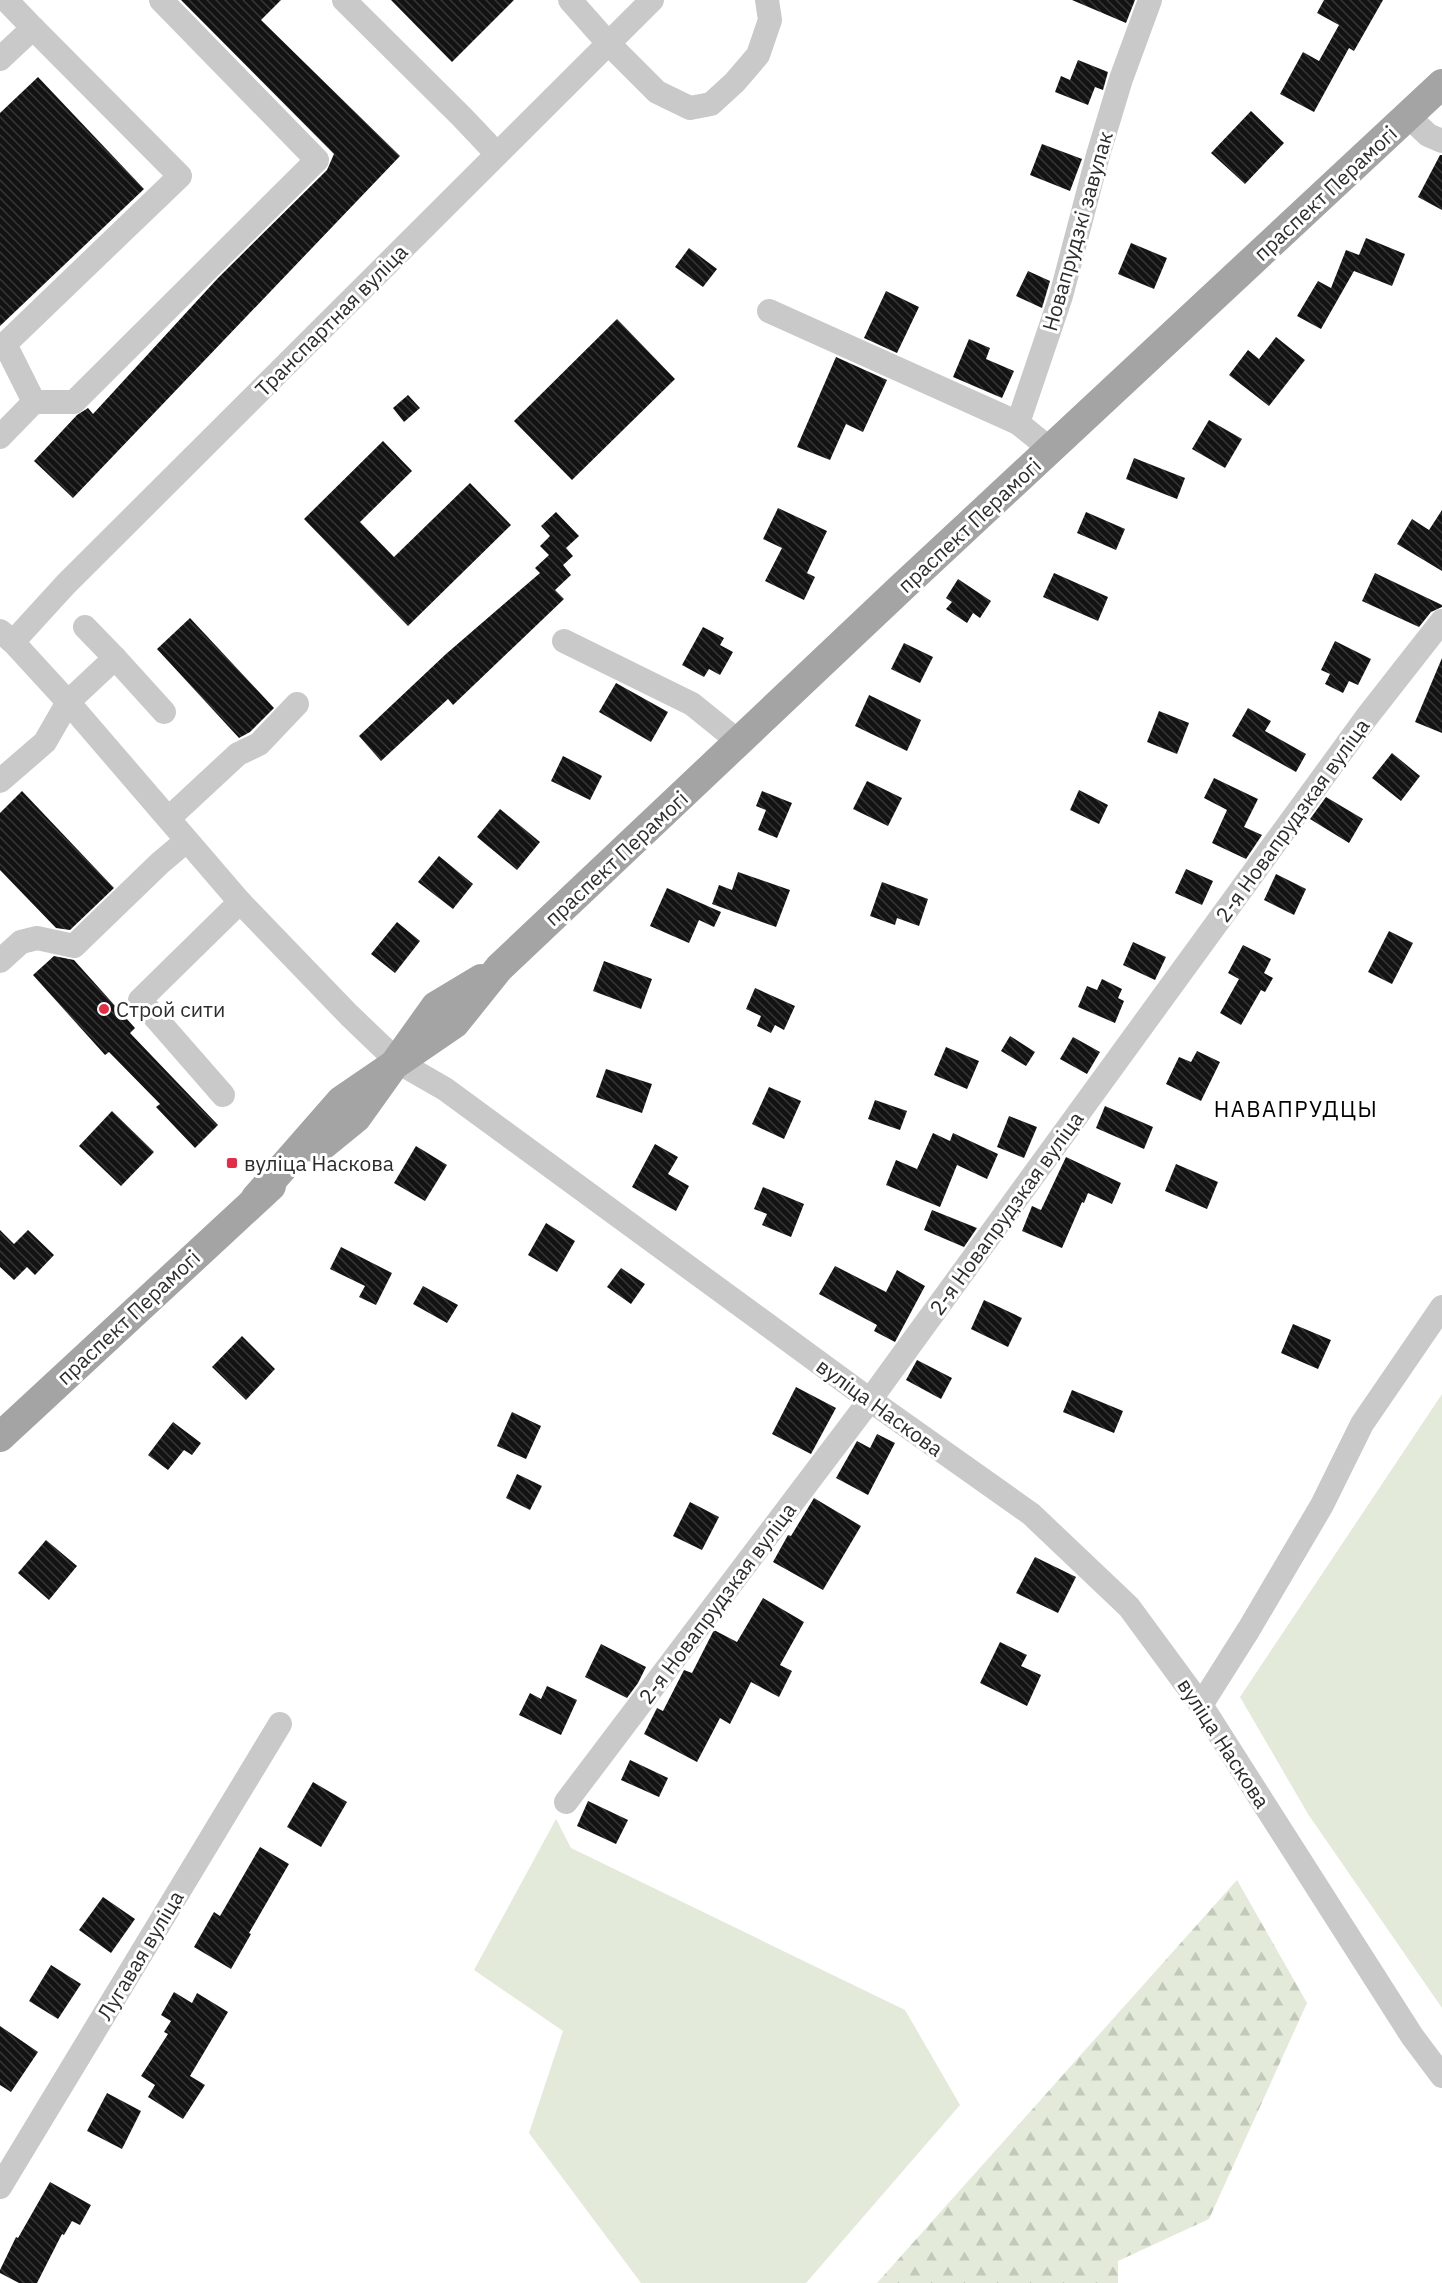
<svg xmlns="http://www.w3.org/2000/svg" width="1442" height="2283" viewBox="0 0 1442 2283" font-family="'IBM Plex Sans',sans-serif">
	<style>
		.green { fill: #e3ead9 }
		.forest { fill: url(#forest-firs) }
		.building { fill: url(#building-back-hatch) }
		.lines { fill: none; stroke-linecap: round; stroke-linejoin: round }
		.minor { stroke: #c9c9c9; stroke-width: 24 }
		.major { stroke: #a4a4a4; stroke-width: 30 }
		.poi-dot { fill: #e62b44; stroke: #fff; stroke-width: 2 }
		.labels { text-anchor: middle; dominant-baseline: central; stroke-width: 6; stroke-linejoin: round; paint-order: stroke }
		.street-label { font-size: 21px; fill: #2c2c2c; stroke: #fff }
		.poi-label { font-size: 21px; fill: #2c2c2c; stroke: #fff; text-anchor: start }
		.neighbourhood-label { font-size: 22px; letter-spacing: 1.5px; fill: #000; stroke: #fff }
	</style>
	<defs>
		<pattern id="forest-firs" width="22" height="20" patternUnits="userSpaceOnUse" patternTransform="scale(1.5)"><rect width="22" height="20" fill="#e3ead9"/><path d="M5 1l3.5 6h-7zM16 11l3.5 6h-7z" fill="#c3c9ba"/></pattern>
		<pattern id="building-back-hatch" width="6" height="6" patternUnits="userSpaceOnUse" patternTransform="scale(1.5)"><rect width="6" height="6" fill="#131313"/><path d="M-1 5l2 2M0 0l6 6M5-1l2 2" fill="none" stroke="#363636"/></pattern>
	</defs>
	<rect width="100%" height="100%" fill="#fff"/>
	<g class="green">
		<path d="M1442,1394V2008L1308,1814L1240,1697Z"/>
		<path d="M556,1819L571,1848L905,2010L960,2105L806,2283H641L529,2133L563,2031L474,1970Z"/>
	</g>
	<path class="forest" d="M1237,1880L1307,2003L1209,2219L1118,2261V2283H877Z"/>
	<g class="building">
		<path d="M181,0H281L261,20L400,156L73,498L34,461L77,415L88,408L93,414L218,278L327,170L334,154Z"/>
		<path d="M391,0H514L452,62Z"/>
		<path d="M1072,0H1135L1126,23Z"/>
		<path d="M1324,0H1383L1354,51L1349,48L1314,112L1280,94L1303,52L1319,61L1339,25L1317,13Z"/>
		<path d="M1078,60L1108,72L1103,90L1095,87L1088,105L1055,92L1061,76L1070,80Z"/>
		<path d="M38,77L144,189L0,326V113Z"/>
		<path d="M1251,111L1284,143L1245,184L1211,153Z"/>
		<path d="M1042,144L1082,159L1070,191L1030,175Z"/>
		<path d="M1440,155H1442V210L1418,197Z"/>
		<path d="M1366,238L1405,254L1392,286L1354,271L1321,329L1297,316L1318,281L1331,288L1346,250L1359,255Z"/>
		<path d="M1131,243L1167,258L1154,289L1118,274Z"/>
		<path d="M689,248L717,269L703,287L675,267Z"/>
		<path d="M1028,271L1050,281L1042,308L1016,296Z"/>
		<path d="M886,291L919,307L897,353L864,338Z"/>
		<path d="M617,319L675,379L572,480L514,421Z"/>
		<path d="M1276,337L1305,360L1269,406L1229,375L1248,350L1259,359Z"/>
		<path d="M969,339L990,348L986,359L1014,371L1002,398L953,377Z"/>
		<path d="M836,357L887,380L863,432L846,424L830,460L797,447Z"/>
		<path d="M408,395L420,408L404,422L393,408Z"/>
		<path d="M1209,420L1242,439L1225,468L1192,449Z"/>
		<path d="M383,441L412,471L360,522L394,557L470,483L511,525L408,626L304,519Z"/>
		<path d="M1134,458L1185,478L1177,499L1126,479Z"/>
		<path d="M778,508L827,531L807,573L815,577L804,600L765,581L782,548L763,539Z"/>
		<path d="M1442,510V571L1397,544L1412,519L1429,530Z"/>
		<path d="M556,512L579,536L566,548L573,556L563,565L571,575L555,590L564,599L453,705L448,699L381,761L359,736L446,654L540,573L535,568L549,555L540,546L550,536L541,526Z"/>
		<path d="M1086,512L1125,529L1116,550L1077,533Z"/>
		<path d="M1054,573L1108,597L1098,621L1043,597Z"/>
		<path d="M1375,573L1442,605V607L1431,612L1419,627L1362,601Z"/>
		<path d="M958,579L991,601L980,618L973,613L967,623L946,609L952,602L946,598Z"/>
		<path d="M190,618L274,708L250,732L239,738L157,649Z"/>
		<path d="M703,627L724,638L720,645L733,652L720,675L709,669L704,677L682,665Z"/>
		<path d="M1335,641L1371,659L1358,685L1349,681L1343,693L1325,684L1330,674L1321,670Z"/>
		<path d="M904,643L933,657L920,683L891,669Z"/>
		<path d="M1442,658V733L1415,722Z"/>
		<path d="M616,683L668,712L651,742L599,712Z"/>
		<path d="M869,695L921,720L907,751L855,726Z"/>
		<path d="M1248,708L1271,721L1265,731L1306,754L1296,772L1232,736Z"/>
		<path d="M1159,711L1189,723L1177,754L1147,742Z"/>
		<path d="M1392,753L1420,776L1401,801L1372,778Z"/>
		<path d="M563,756L602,776L590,800L551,781Z"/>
		<path d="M1214,778L1258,799L1244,827L1262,835L1246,859L1212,843L1227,810L1204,798Z"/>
		<path d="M867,781L902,798L888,826L853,809Z"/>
		<path d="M1079,790L1108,805L1099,824L1070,810Z"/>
		<path d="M22,791L114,888L70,930L56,928L0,870V813Z"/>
		<path d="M762,791L792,803L777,838L758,830L766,810L756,806Z"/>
		<path d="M1326,797L1363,819L1349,843L1310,819Z"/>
		<path d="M500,809L540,842L517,870L477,837Z"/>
		<path d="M439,856L473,884L453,909L418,882Z"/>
		<path d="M1186,869L1213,881L1202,905L1175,893Z"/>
		<path d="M738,872L790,890L776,927L712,904L719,885L732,890Z"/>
		<path d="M1276,874L1306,889L1294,915L1264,900Z"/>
		<path d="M882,882L928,899L919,926L897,918L895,925L870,916Z"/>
		<path d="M667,888L721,912L714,927L699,920L689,943L650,926Z"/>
		<path d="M397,922L420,941L395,973L371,954Z"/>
		<path d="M1389,931L1413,943L1392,984L1368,972Z"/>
		<path d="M1133,942L1166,957L1155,980L1123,965Z"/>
		<path d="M1243,945L1271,959L1264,973L1273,978L1265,992L1261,990L1241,1025L1220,1013L1239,979L1228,973Z"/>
		<path d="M54,956L74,960L135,1028L130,1033L218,1125L195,1148L156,1107L160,1104L109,1052L105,1055L33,975Z"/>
		<path d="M604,961L652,979L641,1009L593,991Z"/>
		<path d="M1102,979L1122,989L1118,998L1124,1001L1115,1023L1078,1007L1087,986L1097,990Z"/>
		<path d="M755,988L795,1006L784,1030L775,1025L771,1033L757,1026L761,1016L746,1009Z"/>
		<path d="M1010,1036L1035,1052L1026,1066L1001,1051Z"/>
		<path d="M1073,1037L1100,1052L1087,1074L1060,1059Z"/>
		<path d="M946,1047L979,1061L967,1089L934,1075Z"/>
		<path d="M1197,1051L1220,1062L1201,1101L1166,1084L1179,1057L1191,1062Z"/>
		<path d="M606,1069L652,1084L642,1113L596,1097Z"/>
		<path d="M769,1087L801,1101L784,1139L752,1124Z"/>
		<path d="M875,1100L907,1111L900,1130L868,1119Z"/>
		<path d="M1105,1106L1153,1127L1144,1149L1096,1128Z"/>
		<path d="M112,1111L154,1152L121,1186L79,1146Z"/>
		<path d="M1009,1116L1037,1127L1024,1158L997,1147Z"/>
		<path d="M933,1133L950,1141L953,1133L998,1154L987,1179L957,1165L940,1207L886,1185L896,1160L917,1169Z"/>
		<path d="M655,1144L678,1157L668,1174L689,1186L676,1211L632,1187Z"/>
		<path d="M416,1146L447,1165L425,1201L394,1183Z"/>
		<path d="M1066,1157L1121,1183L1112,1204L1088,1193L1084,1203L1082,1202L1062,1248L1022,1231L1032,1206L1041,1210Z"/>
		<path d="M1176,1164L1218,1182L1207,1209L1165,1191Z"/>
		<path d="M763,1187L804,1204L791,1237L762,1225L767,1214L754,1209Z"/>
		<path d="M932,1210L977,1228L964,1247L924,1230Z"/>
		<path d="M546,1223L575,1241L557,1272L528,1255Z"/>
		<path d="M0,1230L14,1244L28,1230L54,1255L35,1275L27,1267L14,1280L0,1267Z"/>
		<path d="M341,1247L392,1273L376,1305L359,1297L365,1286L330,1269Z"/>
		<path d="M835,1266L886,1292L897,1270L925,1286L895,1342L874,1331L877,1325L819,1294Z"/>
		<path d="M621,1268L645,1284L631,1304L607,1287Z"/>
		<path d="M423,1286L458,1305L447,1323L413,1304Z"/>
		<path d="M984,1300L1022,1318L1008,1347L971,1329Z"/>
		<path d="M1293,1324L1331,1340L1318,1369L1281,1353Z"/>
		<path d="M242,1336L275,1369L246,1400L212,1367Z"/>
		<path d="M917,1360L952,1378L941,1399L906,1380Z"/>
		<path d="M796,1387L836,1408L811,1454L772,1434Z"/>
		<path d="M1072,1390L1123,1411L1114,1433L1063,1412Z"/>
		<path d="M512,1412L541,1426L526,1459L497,1446Z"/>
		<path d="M173,1422L201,1443L192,1455L184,1450L168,1470L148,1455Z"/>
		<path d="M877,1434L895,1443L868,1495L836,1478L857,1441L870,1448Z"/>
		<path d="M517,1474L542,1486L530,1510L506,1498Z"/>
		<path d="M814,1498L861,1526L823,1590L773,1562L788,1535L791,1536Z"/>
		<path d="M690,1502L719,1517L702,1550L673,1536Z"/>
		<path d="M46,1540L77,1566L49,1600L18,1573Z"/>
		<path d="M1035,1557L1076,1577L1058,1613L1016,1593Z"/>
		<path d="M763,1598L804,1622L780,1665L792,1671L779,1697L751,1682L730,1724L720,1718L697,1762L644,1734L657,1708L663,1711L684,1670L692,1673L714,1630L737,1642Z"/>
		<path d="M1000,1642L1027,1655L1021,1666L1041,1675L1027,1706L980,1683Z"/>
		<path d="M601,1644L646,1667L638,1683L627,1698L585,1677Z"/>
		<path d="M547,1686L577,1700L561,1735L519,1715L530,1693L541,1699Z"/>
		<path d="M630,1760L668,1778L659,1797L621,1780Z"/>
		<path d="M313,1782L347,1802L321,1847L287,1827Z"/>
		<path d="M588,1801L628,1820L616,1844L577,1826Z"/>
		<path d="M260,1847L289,1864L249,1933L251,1934L231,1969L194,1947L214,1912L220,1916Z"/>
		<path d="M103,1897L135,1919L111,1953L79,1930Z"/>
		<path d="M51,1965L81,1984L58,2019L29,2001Z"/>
		<path d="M174,1992L192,2003L197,1993L228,2012L190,2076L205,2085L183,2119L148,2097L155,2085L141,2076L168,2034L164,2032L171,2021L161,2015Z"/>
		<path d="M0,2026L38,2052L11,2092L0,2085Z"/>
		<path d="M107,2093L141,2111L122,2149L87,2131Z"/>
		<path d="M50,2182L91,2205L80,2225L72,2221L64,2235L62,2234L37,2283H19L0,2273V2270L16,2237L18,2238Z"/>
	</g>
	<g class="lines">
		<g class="minor">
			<path d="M6,0L33,28"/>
			<path d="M344,0L462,117L497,154"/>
			<path d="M570,0L608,43L657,92L690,108L711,104L735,82L758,55L770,20L767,0"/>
			<path d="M0,59L33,28L180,176L5,344L34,402L0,437"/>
			<path d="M1408,116L1428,135L1442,141"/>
			<path d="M769,311L1018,423"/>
			<path d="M34,402H74L317,160L161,0"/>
			<path d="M1050,449L1018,423L1061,296L1098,155L1121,79L1150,0"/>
			<path d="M85,627L115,658"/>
			<path d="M0,631L13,642L68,702L240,902L349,1015L398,1062L445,1089L870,1400L1031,1514L1129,1607L1201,1705L1412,2036L1442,2076"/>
			<path d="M564,641L692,704L739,742"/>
			<path d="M13,642L66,584L652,0"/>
			<path d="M0,781L45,742L68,702L115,658L164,712"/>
			<path d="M169,818L238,754L259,744L297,704"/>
			<path d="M0,961L21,942L37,938L74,946L160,863L186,841"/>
			<path d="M223,1095L140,1000L240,902"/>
			<path d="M1201,1705L1249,1629L1322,1505L1362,1424L1442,1307"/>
			<path d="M566,1802L870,1400L1366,718L1442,621"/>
			<path d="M0,2187L280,1724"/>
		</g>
		<g class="major">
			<path d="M318,1149L356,1118L436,1006L481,979"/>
			<path d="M256,1198L341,1101L455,1023L499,968L900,589L1442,84"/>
			<path d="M0,1437L271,1186"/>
		</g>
	</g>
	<g class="poi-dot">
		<circle cx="104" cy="1009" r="6"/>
		<rect x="226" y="1157" width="12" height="12" rx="3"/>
	</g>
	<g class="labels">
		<g class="street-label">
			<text transform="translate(1325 193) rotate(-43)">праспект Перамогі</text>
			<text transform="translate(1077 231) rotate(-74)">Новапрудзкі завулак</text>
			<text transform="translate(331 320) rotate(-45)">Транспартная вуліца</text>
			<text transform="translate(969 525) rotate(-43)">праспект Перамогі</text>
			<text transform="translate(1292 820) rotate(-54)">2-я Новапрудзкая вуліца</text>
			<text transform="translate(616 858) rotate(-43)">праспект Перамогі</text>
			<text transform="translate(1006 1213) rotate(-54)">2-я Новапрудзкая вуліца</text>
			<text transform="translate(128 1317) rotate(-43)">праспект Перамогі</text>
			<text transform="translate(880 1407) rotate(36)">вуліца Наскова</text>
			<text transform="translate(717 1603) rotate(-53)">2-я Новапрудзкая вуліца</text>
			<text transform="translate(1224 1743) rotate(57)">вуліца Наскова</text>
			<text transform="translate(140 1955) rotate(-59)">Лугавая вуліца</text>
		</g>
		<g class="poi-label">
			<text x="116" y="1009">Строй сити</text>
			<text x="244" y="1163">вуліца Наскова</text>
		</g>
		<g class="neighbourhood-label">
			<text x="1296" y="1108">НАВАПРУДЦЫ</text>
		</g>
	</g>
</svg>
